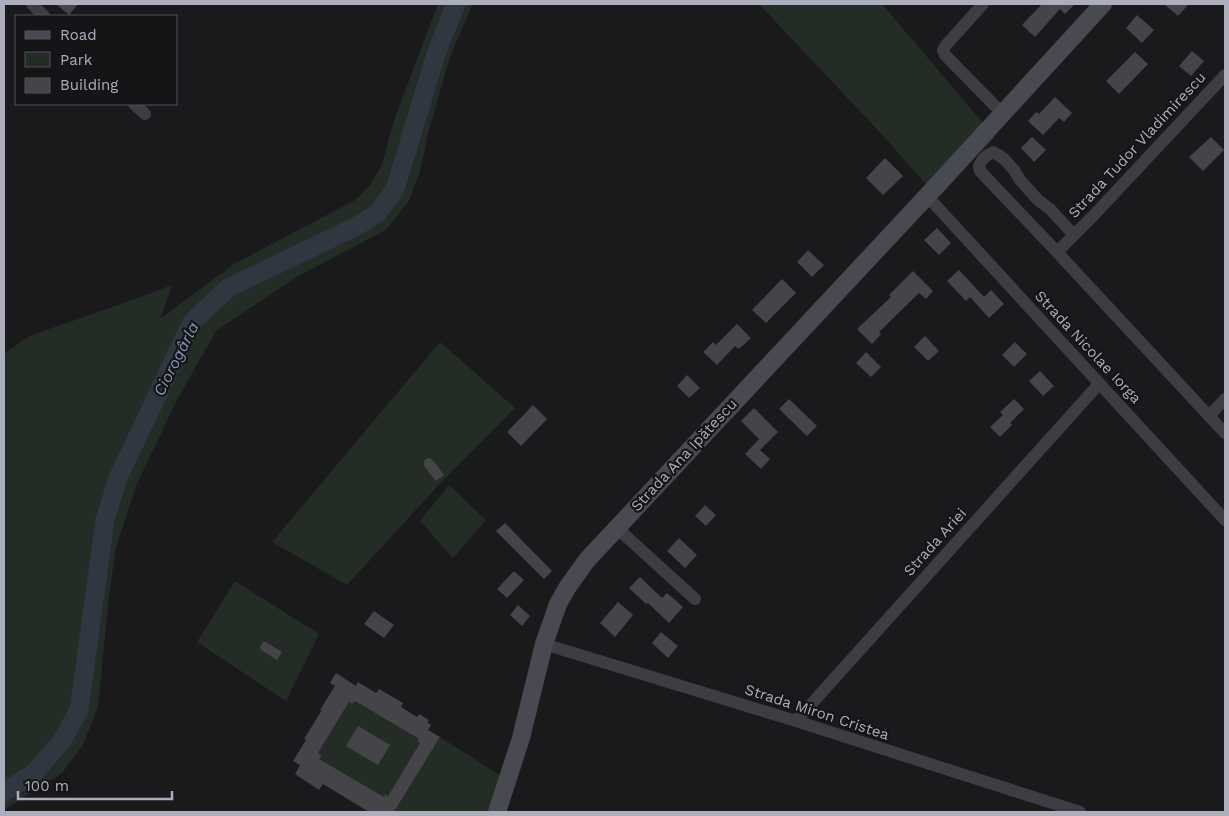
<svg xmlns="http://www.w3.org/2000/svg" width="1229" height="816" viewBox="0 0 1229 816" font-family="'Work Sans',sans-serif">
	<style>
		.green { fill: #242c26 }
		.lines { fill: none; stroke-linecap: round; stroke-linejoin: round }
		.river { stroke: #303740; stroke-width: 19 }
		.building { fill: #444449; fill-rule: evenodd }
		.street { stroke: #3d3d43; stroke-width: 12 }
		.secondary { stroke: #494a51; stroke-width: 18 }
		.labels { text-anchor: middle; dominant-baseline: central; stroke-width: 4.5; stroke-linejoin: round; paint-order: stroke }
		.street-label { font-size: 15px; fill: #acafbb; stroke: #151517 }
		.water-label { font-size: 16px; font-style: italic; fill: #8598b5; stroke: #151517 }
	</style>
	<rect width="100%" height="100%" fill="#1a1a1c"/>
	<g class="green">
		<path d="M438,4H473L451,54L428,133L421,168L409,201L386,230L298,276L216,331L176,402L136,486L116,547L109,596L98,707L83,745L62,773L4,810V354L29,336L127,302L172,285L160,319L234,264L357,199L371,184L382,164L394,120Z"/>
		<path d="M759,4H882L995,137L938,198L888,141Z"/>
		<path d="M440,342L515,408L436,488L347,585L272,542Z"/>
		<path d="M449,485L486,520L453,558L420,521Z"/>
		<path d="M235,581L319,634L286,701L197,642Z"/>
		<path d="M355,701L419,739L417,741L420,743L388,796L385,794L384,797L319,759L321,755L318,753L349,702L352,704Z"/>
		<path d="M440,737L501,776L490,812H394Z"/>
	</g>
	<g class="lines">
		<path class="river" d="M4,792L34,773L62,741L79,710L105,520L118,478L192,322L228,288L357,226L378,213L395,189L437,51L456,4"/>
	</g>
	<g class="building">
		<path d="M56,4H78L69,15Z"/>
		<path d="M1042,4H1075L1065,14L1060,9L1035,37L1022,25Z"/>
		<path d="M1164,4H1189L1178,16Z"/>
		<path d="M1137,15L1154,30L1142,43L1126,28Z"/>
		<path d="M1192,51L1204,61L1191,76L1179,66Z"/>
		<path d="M1135,52L1148,64L1119,94L1106,81Z"/>
		<path d="M1055,97L1072,113L1064,122L1059,118L1043,135L1028,121L1036,112L1039,114Z"/>
		<path d="M1032,137L1046,150L1034,162L1021,148Z"/>
		<path d="M1211,137L1224,150L1203,171L1189,157Z"/>
		<path d="M885,158L903,176L883,195L866,178Z"/>
		<path d="M937,228L951,243L939,255L924,240Z"/>
		<path d="M808,250L824,265L812,277L797,262Z"/>
		<path d="M959,270L984,297L991,290L1004,304L989,318L970,297L966,301L947,281Z"/>
		<path d="M913,271L933,291L926,299L919,293L879,332L881,334L872,344L857,329L891,297L889,295Z"/>
		<path d="M782,279L796,293L766,323L752,310Z"/>
		<path d="M737,324L751,338L739,349L735,346L717,365L703,352L713,342L716,345Z"/>
		<path d="M925,336L939,351L928,361L914,347Z"/>
		<path d="M1015,342L1027,354L1014,367L1002,355Z"/>
		<path d="M866,352L881,367L871,377L856,363Z"/>
		<path d="M1040,371L1054,386L1043,396L1029,381Z"/>
		<path d="M687,375L700,388L689,398L677,386Z"/>
		<path d="M789,399L817,426L807,436L779,409Z"/>
		<path d="M1014,399L1024,409L1010,423L1012,425L1000,437L990,427L1003,415L1000,412Z"/>
		<path d="M533,405L547,419L521,446L507,432Z"/>
		<path d="M754,408L778,432L760,450L770,459L761,469L745,454L759,439L741,421Z"/>
		<path d="M428,458L432,459L444,475L436,481L424,466V461Z"/>
		<path d="M705,505L716,515L706,526L695,516Z"/>
		<path d="M505,523L552,571L544,579L496,531Z"/>
		<path d="M679,538L697,555L685,568L667,551Z"/>
		<path d="M514,571L524,580L507,598L497,589Z"/>
		<path d="M640,577L662,598L667,593L683,607L669,623L648,603L646,604L629,588Z"/>
		<path d="M618,602L633,615L615,637L600,623Z"/>
		<path d="M518,605L530,616L522,626L510,615Z"/>
		<path d="M374,611L394,625L384,638L364,624Z"/>
		<path d="M661,632L678,646L668,658L652,643Z"/>
		<path d="M263,642H266L282,652L277,660L261,650L260,647Z"/>
		<path d="M336,673L356,686L358,682L376,693L379,689L403,703L401,707L417,717L419,714L429,720L427,722L431,725L428,730L440,737L394,812H369L323,784L319,790L295,774L300,765L293,761L306,740L304,739L322,710H320L335,686L330,683ZM355,701L419,739L417,741L420,743L388,796L385,794L384,797L319,759L322,755L318,753L349,702L352,704Z"/>
		<path d="M358,726L390,745L378,765L346,746Z"/>
	</g>
	<g class="lines">
		<g class="street">
			<path d="M32,4L44,16"/>
			<path d="M983,4L946,45L943,50L945,55L1002,113"/>
			<path d="M134,104L145,114"/>
			<path d="M927,196L1225,520"/>
			<path d="M1074,235L1050,209L1038,200L1020,180L1014,170L1004,159L997,154L993,152C986,155 982,159 979,166L980,171L1057,252L1209,416L1225,433"/>
			<path d="M1057,252L1094,215L1225,75"/>
			<path d="M1209,416L1225,399"/>
			<path d="M617,528L695,599"/>
			<path d="M544,644L796,721L1080,812"/>
			<path d="M796,721L1099,384"/>
		</g>
		<path class="secondary" d="M497,812L521,738L544,644L558,604L567,588L587,560L927,196L1103,4"/>
	</g>
	<g class="labels">
		<g class="street-label">
			<text transform="translate(1137 145) rotate(-47)">Strada Tudor Vladimirescu</text>
			<text transform="translate(1088 347) rotate(47)">Strada Nicolae Iorga</text>
			<text transform="translate(684 455) rotate(-47)">Strada Ana Ipătescu</text>
			<text transform="translate(935 542) rotate(-48)">Strada Ariei</text>
			<text transform="translate(817 712) rotate(18)">Strada Miron Cristea</text>
		</g>
		<g class="water-label">
			<text transform="translate(176 359) rotate(-63)">Ciorogârla</text>
		</g>
	</g>
	<rect width="1229" height="816" fill="none" stroke="#acafbb" stroke-width="10"/>
	<rect x="15" y="15" width="162" height="90" fill="#151517" stroke="#515359"/>
	<rect x="25" y="31" width="25" height="8" fill="#494a51" stroke="#515359"/>
	<text x="60" y="40" font-size="15" fill="#acafbb">Road</text>
	<rect x="25" y="52" width="25" height="15" fill="#242c26" stroke="#515359"/>
	<text x="60" y="65" font-size="15" fill="#acafbb">Park</text>
	<rect x="25" y="78" width="25" height="15" fill="#444449" stroke="#515359"/>
	<text x="60" y="90" font-size="15" fill="#acafbb">Building</text>
	<path d="M18 791v8h154v-8" fill="none" stroke="#acafbb" stroke-width="2.5"/>
	<text x="25" y="791" font-size="15" fill="#acafbb" stroke="#151517" stroke-width="4" paint-order="stroke">100 m</text>
</svg>
